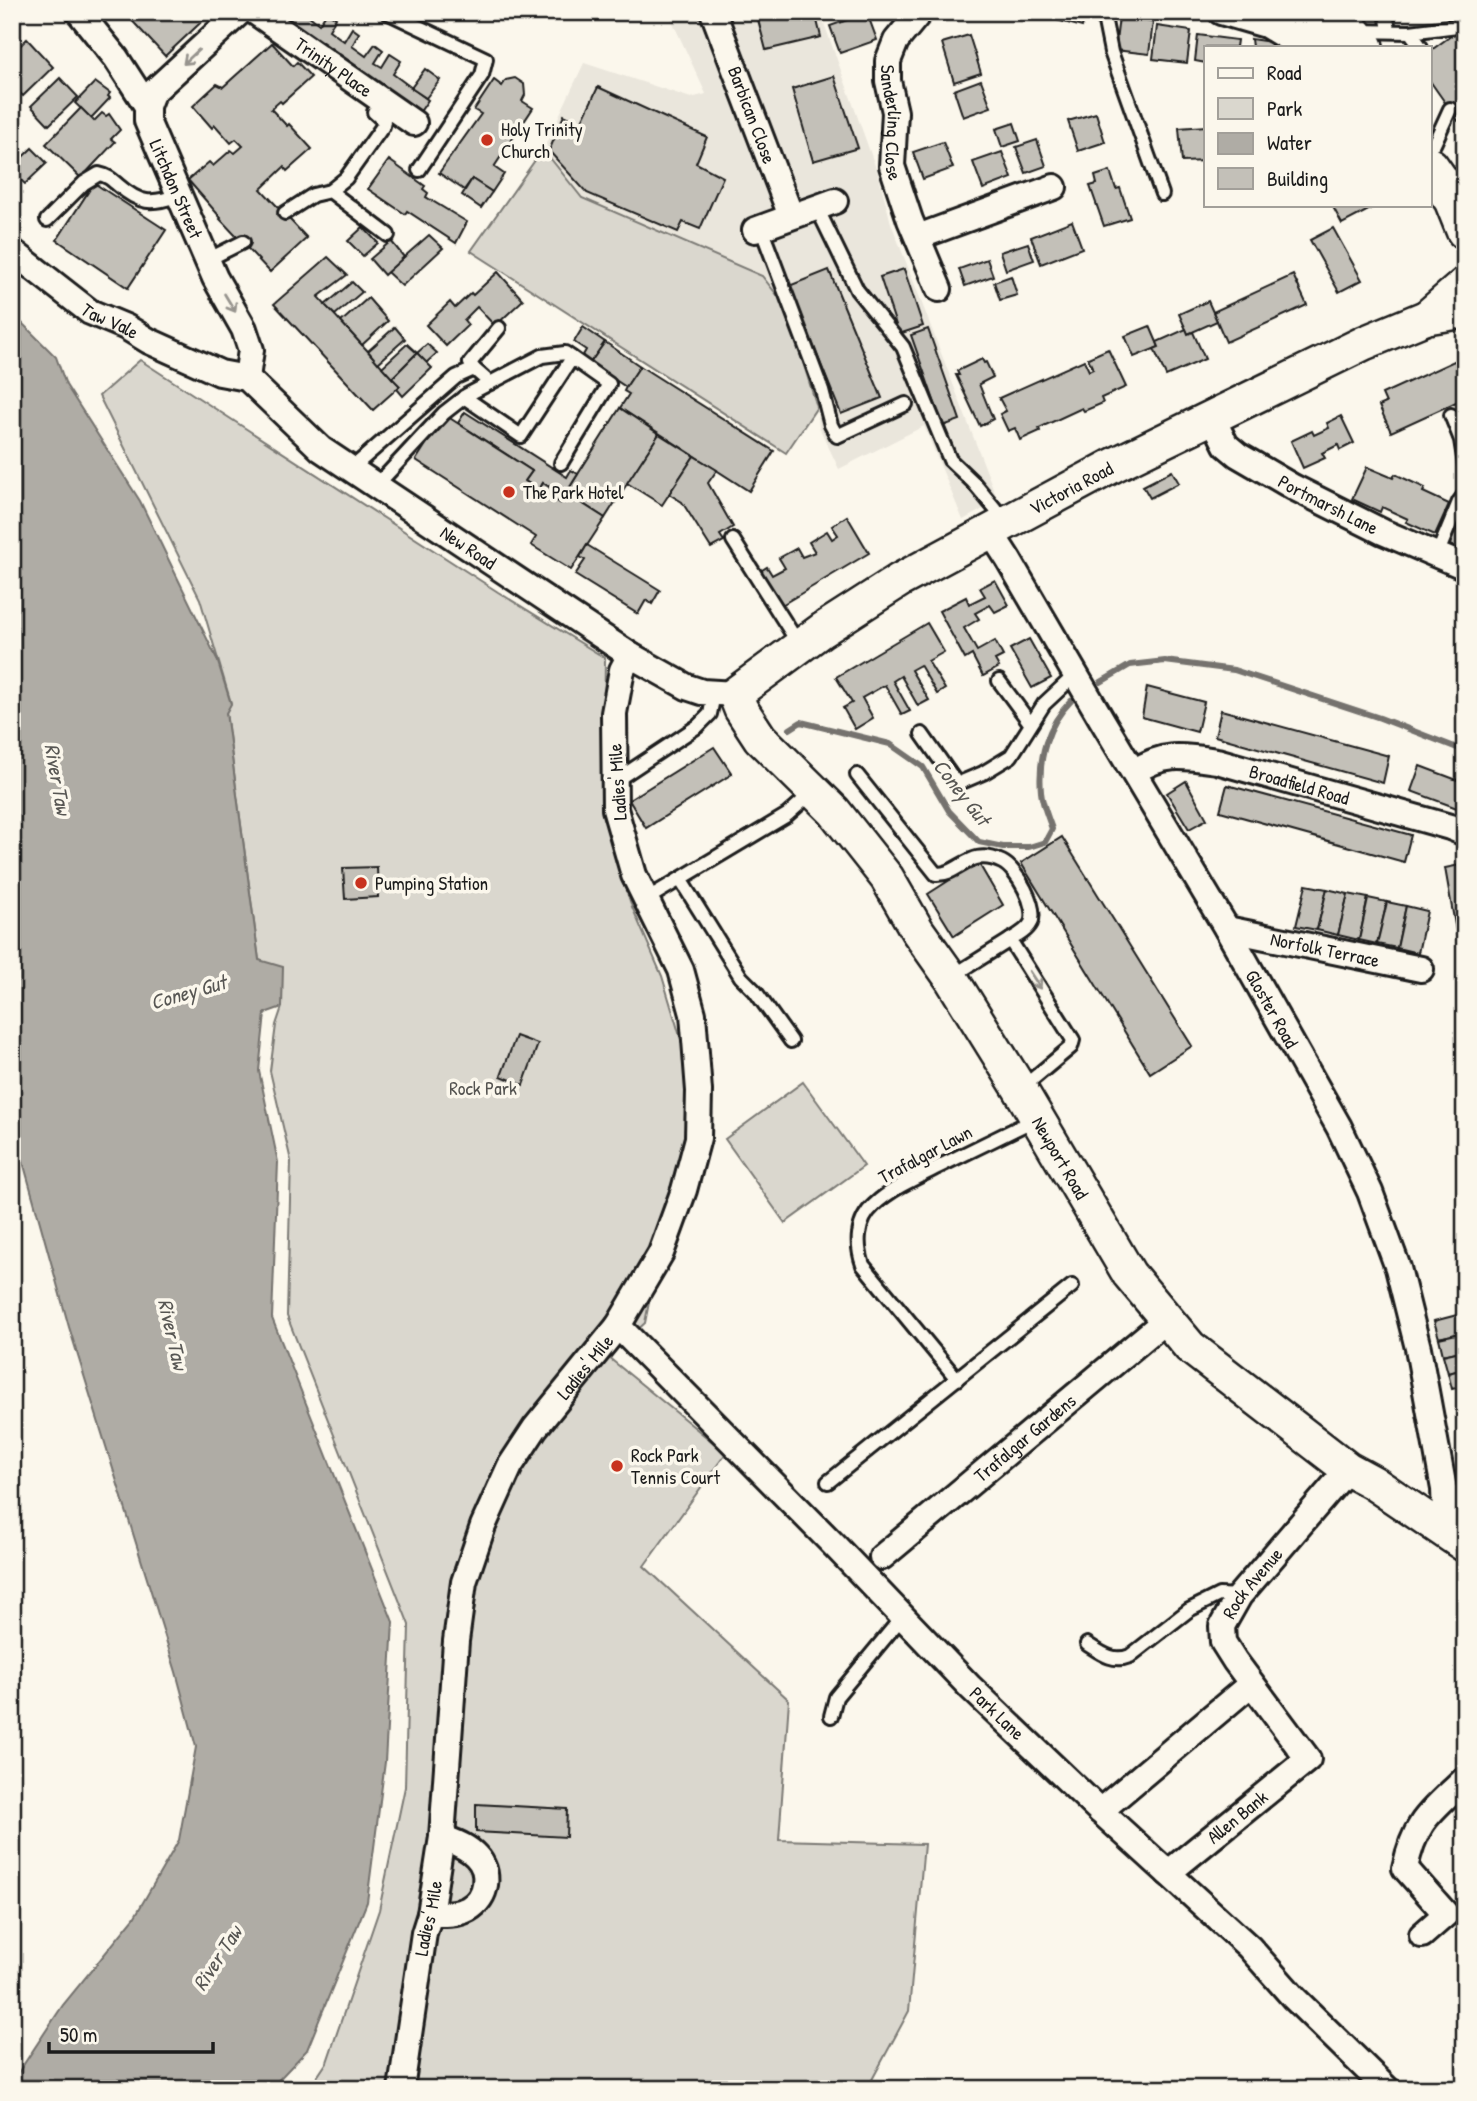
<svg xmlns="http://www.w3.org/2000/svg" width="1477" height="2101" viewBox="0 0 1477 2101" font-family="'Patrick Hand',sans-serif">
	<style>
		.built { fill: #eae6dc }
		.green { fill: #dad7ce; stroke: #7b7a75; stroke-width: 2 }
		.water { fill: #afaca5; stroke: #74726e; stroke-width: 2 }
		.lines { fill: none; stroke-linecap: round; stroke-linejoin: round }
		.stream { stroke: #74726e; stroke-width: 6 }
		.building { fill: #c3c0b8; stroke: #1c1c1c; stroke-width: 2 }
		.lane-casing { stroke: #1c1c1c; stroke-width: 18 }
		.street-casing { stroke: #1c1c1c; stroke-width: 30 }
		.secondary-casing { stroke: #1c1c1c; stroke-width: 38 }
		.primary-casing { stroke: #1c1c1c; stroke-width: 42 }
		.lane { stroke: #fbf7ec; stroke-width: 12 }
		.street { stroke: #fbf7ec; stroke-width: 24 }
		.secondary { stroke: #fbf7ec; stroke-width: 33 }
		.primary { stroke: #fbf7ec; stroke-width: 37 }
		.oneway { stroke: #97948e }
		.poi-dot { fill: #c8321e; stroke: #fbf7ec; stroke-width: 2.5 }
		.labels { text-anchor: middle; dominant-baseline: central; stroke-width: 7; stroke-linejoin: round; paint-order: stroke }
		.street-label { font-size: 19px; fill: #1c1c1c; stroke: #fbf7ec }
		.poi-label { font-size: 19px; fill: #1c1c1c; stroke: #fbf7ec; text-anchor: start }
		.park-label { font-size: 19px; fill: #555451; stroke: #fbf7ec }
		.water-label { font-size: 21px; font-style: italic; fill: #575653; stroke: #fbf7ec }
	</style>
	<rect width="100%" height="100%" fill="#fbf7ec"/>
	<filter id="ink" filterUnits="userSpaceOnUse"><feTurbulence type="fractalNoise" baseFrequency=".0143" numOctaves="2"/><feDisplacementMap in="SourceGraphic" scale="14" xChannelSelector="R" yChannelSelector="G"/><feConvolveMatrix kernelMatrix="1 2 1 2 8 2 1 2 1" color-interpolation-filters="sRGB"/></filter>
	<g filter="url(#ink)">
		<path class="built" d="M668,12H820L879,177L891,223L998,501L963,520L924,426L839,469L819,427L817,407L762,276L582,198L543,150L584,63L691,98L706,94Z"/>
		<g class="green">
			<path d="M543,149L582,198L762,276L781,300L791,324L817,407L786,453L471,251Z"/>
			<path d="M140,360L498,592L605,658L604,740L610,840L632,907L662,976L691,1073L680,1173L659,1251L645,1323L608,1357L726,1453L644,1566L789,1700L779,1840L924,1844L909,2011L867,2089H309L327,2062L379,1910L405,1787L409,1625L287,1316L291,1161L270,1071L276,1025L282,1007L263,962L259,960L226,712L231,703L200,599L99,396Z"/>
			<path d="M803,1082L864,1166L785,1223L725,1139Z"/>
		</g>
		<path class="water" d="M12,313L56,357L66,385L140,501L217,659L231,704L226,713L259,960L283,967L282,1007L265,1013L259,1071L278,1162L272,1318L393,1622L385,1762L367,1902L307,2050L270,2089H12V2082L63,2005L134,1918L179,1840L196,1747L176,1672L69,1327L12,1122Z"/>
		<g class="lines">
			<g class="stream">
				<path d="M1101,682L1130,665L1165,661L1234,670L1380,718L1465,751"/>
				<path d="M790,729L801,722L890,744L923,767L949,811L979,842L1003,847H1029L1045,842L1052,829C1048,817 1042,804 1041,792C1038,758 1047,725 1071,701"/>
			</g>
		</g>
		<g class="building">
			<path d="M124,12H170L174,16L178,12H212L165,56Z"/>
			<path d="M266,12H309L307,14L319,24L327,12L336,18L329,30L344,41L352,28L359,33L352,46L366,56L375,44L383,50L375,63L382,67L390,54L401,61L393,74L428,100L415,119Z"/>
			<path d="M756,12H815L821,37L766,50Z"/>
			<path d="M1028,12H1086L1082,27Z"/>
			<path d="M867,13L877,40L840,53L830,26Z"/>
			<path d="M1119,17L1153,22L1149,54L1115,50Z"/>
			<path d="M1157,26L1191,31L1187,63L1153,59Z"/>
			<path d="M1455,33L1465,45V117L1458,121L1430,81V51Z"/>
			<path d="M969,35L981,73L954,82L942,43Z"/>
			<path d="M1198,35L1237,40L1236,47H1206V63L1195,61Z"/>
			<path d="M27,39L53,67L23,96L12,85V53Z"/>
			<path d="M1251,39L1271,42V47H1252Z"/>
			<path d="M272,43L293,66L297,62L311,77L282,103L280,101L271,109L287,126L289,124L312,149L287,171L284,167L261,189L307,238L270,272L220,219L221,218L188,180L209,162L213,166L231,150L235,153L243,146L236,139L231,143L215,125L212,128L193,106L217,84L223,87Z"/>
			<path d="M425,69L440,80L426,98L411,88Z"/>
			<path d="M834,76L858,148L813,161L792,89Z"/>
			<path d="M60,78L78,97L49,125L31,106Z"/>
			<path d="M515,78L524,84L525,95L522,101L533,108L494,167L504,174L492,192L472,179L464,190L439,173L481,114L474,110L494,80L502,86L506,80Z"/>
			<path d="M981,80L991,107L963,117L954,90Z"/>
			<path d="M95,82L110,93L108,96L110,98L91,118L75,103Z"/>
			<path d="M598,87L707,137L696,163L723,177L700,229L683,222L678,232L587,193L549,151L564,115L581,123Z"/>
			<path d="M81,108L94,121L102,113L106,116L109,114L120,130L111,139L115,142L81,178L46,144Z"/>
			<path d="M1096,113L1105,142L1078,151L1068,121Z"/>
			<path d="M1014,123L1020,141L1002,147L996,129Z"/>
			<path d="M1206,126V161L1182,162L1179,128Z"/>
			<path d="M1037,140L1046,166L1026,173L1016,147Z"/>
			<path d="M943,142L953,168L923,179L913,152Z"/>
			<path d="M32,148L47,163L25,184L12,172V167Z"/>
			<path d="M1002,152L1012,178L983,189L973,162Z"/>
			<path d="M389,160L425,186L423,189L428,193L426,197L467,222L456,243L407,211L405,214L368,189Z"/>
			<path d="M1110,171L1116,189L1120,188L1130,218L1104,226L1090,186L1097,184L1095,176Z"/>
			<path d="M472,179L492,192L481,208L462,195Z"/>
			<path d="M94,183L166,230L128,288L57,240Z"/>
			<path d="M1332,205H1378L1342,224Z"/>
			<path d="M1072,221L1082,248L1041,264L1031,237Z"/>
			<path d="M363,227L378,243L363,256L348,241Z"/>
			<path d="M1333,228L1362,280L1339,292L1310,240Z"/>
			<path d="M429,235L443,248L402,286L387,272Z"/>
			<path d="M391,241L404,257L384,275L370,259Z"/>
			<path d="M1028,243L1034,260L1006,270L1000,252Z"/>
			<path d="M328,257L347,275L318,297L400,386L373,410L274,304Z"/>
			<path d="M987,259L993,276L965,286L959,269Z"/>
			<path d="M904,269L923,326L899,334L880,277Z"/>
			<path d="M829,270L882,398L841,414L789,286Z"/>
			<path d="M498,272L523,300L495,326L477,307L464,320L468,325L446,346L426,325L450,302L455,308L471,293L473,295Z"/>
			<path d="M1293,275L1307,305L1226,342L1213,312Z"/>
			<path d="M1011,276L1017,295L1000,300L994,282Z"/>
			<path d="M352,282L362,292L335,315L325,305Z"/>
			<path d="M368,298L388,321L362,345L341,322Z"/>
			<path d="M1208,301L1217,321L1188,334L1179,314Z"/>
			<path d="M1150,326L1159,347L1134,357L1125,336Z"/>
			<path d="M395,327L405,339L378,363L368,351Z"/>
			<path d="M583,327L605,342L590,363L582,357L586,350L574,342Z"/>
			<path d="M928,329L960,420L943,426L911,335Z"/>
			<path d="M1186,329L1188,334L1193,332L1205,359L1166,376L1154,349L1159,347L1157,342Z"/>
			<path d="M605,342L640,366L626,387L590,363Z"/>
			<path d="M407,344L417,353L392,378L382,367Z"/>
			<path d="M427,344L437,353L426,363L417,353Z"/>
			<path d="M1108,349L1126,387L1101,398L1103,403L1084,411L1082,408L1039,428L1040,431L1020,440L1015,428L1008,431L1000,414L1006,411L999,398L1084,360L1089,371L1093,369L1088,358Z"/>
			<path d="M417,353L432,368L403,396L397,389L400,386L392,378Z"/>
			<path d="M1465,356V398L1391,432L1379,406L1386,403L1382,394Z"/>
			<path d="M982,359L984,363L986,362L993,377L979,384L993,419L980,426L956,375H959L957,371Z"/>
			<path d="M640,366L774,451L749,491L620,408L629,394L624,391L626,387Z"/>
			<path d="M620,408L659,434L605,518L566,493Z"/>
			<path d="M465,412L567,477L571,470L578,474L560,503L550,496L554,490L543,483L539,490L525,481L532,471L458,423Z"/>
			<path d="M445,415L532,471L525,481L539,490L543,483L554,490L550,496L560,503L566,493L605,518L571,570L531,545L536,537L416,460Z"/>
			<path d="M1341,416L1354,443L1340,450L1338,445L1322,453L1325,458L1303,468L1291,441L1312,431L1314,435L1329,428L1327,423Z"/>
			<path d="M659,434L694,456L662,505L627,483Z"/>
			<path d="M694,456L717,470L708,483L733,527L720,535L724,541L711,548L682,502L669,494Z"/>
			<path d="M1367,467L1393,478L1395,474L1425,488L1423,492L1449,504L1435,535L1406,522L1408,519L1382,507L1380,512L1352,499Z"/>
			<path d="M1172,471L1179,483L1150,498L1143,486Z"/>
			<path d="M1460,512L1465,514V551L1447,544Z"/>
			<path d="M847,516L869,553L780,606L759,572L767,567L772,575L785,568L779,558L797,548L802,557L815,552L809,542L827,531L832,539L838,535L832,526Z"/>
			<path d="M587,545L660,590L652,604L646,600L638,614L575,575L585,560L580,557Z"/>
			<path d="M995,580L1009,605L995,612L990,605L975,613L979,619L964,628L977,651L995,641L1003,656L995,660L999,667L983,676L972,655L965,659L939,611L966,597L969,604L985,596L980,588Z"/>
			<path d="M927,623L944,652L928,661L945,689L937,694L920,665L911,670L929,700L918,706L901,676L893,681L910,711L902,715L885,685L862,698L873,718L855,729L843,708L852,703L836,677Z"/>
			<path d="M1029,639L1051,678L1032,688L1010,649Z"/>
			<path d="M1147,687L1204,702L1197,732L1142,717Z"/>
			<path d="M1221,710L1389,756L1383,783L1215,736Z"/>
			<path d="M714,747L732,774L646,828L629,800Z"/>
			<path d="M1420,766L1465,783V811L1411,791Z"/>
			<path d="M1186,781L1207,819L1189,829L1167,793Z"/>
			<path d="M1227,785L1411,835L1404,862L1220,811Z"/>
			<path d="M1062,837L1192,1046L1150,1073L1021,863Z"/>
			<path d="M978,862L1003,905L954,936L928,894Z"/>
			<path d="M1465,864V982L1445,868Z"/>
			<path d="M377,867L378,897L345,899L343,868Z"/>
			<path d="M1306,885L1327,889L1317,930L1296,926Z"/>
			<path d="M1327,889L1348,894L1338,935L1317,930Z"/>
			<path d="M1348,894L1368,898L1359,940L1338,935Z"/>
			<path d="M1368,898L1387,902L1377,944L1359,940Z"/>
			<path d="M1387,902L1406,906L1397,948L1377,944Z"/>
			<path d="M1406,906L1427,911L1418,953L1397,948Z"/>
			<path d="M516,1036L538,1044L523,1085L501,1076Z"/>
			<path d="M1461,1314L1465,1322V1332L1439,1338L1434,1321Z"/>
			<path d="M1465,1332V1350L1443,1355L1439,1338Z"/>
			<path d="M1465,1350V1369L1448,1373L1443,1355Z"/>
			<path d="M1465,1369V1386L1452,1389L1448,1373Z"/>
			<path d="M476,1804L567,1809L566,1837L476,1832Z"/>
		</g>
		<g class="lines">
			<defs>
				<g id="lane">
					<path d="M387,12L486,59L482,75L419,170"/>
					<path d="M1103,12L1111,52L1162,194"/>
					<path d="M1386,12L1389,31"/>
					<path d="M12,15L15,12"/>
					<path d="M1358,31L1410,32L1421,47"/>
					<path d="M1410,32L1465,25"/>
					<path d="M1434,144L1450,109"/>
					<path d="M330,191L388,235"/>
					<path d="M817,208L857,290L903,347L950,460L973,482L1006,522"/>
					<path d="M285,213L313,195L330,191L346,178L383,126L384,121L374,112"/>
					<path d="M47,220L84,183L99,174C108,176 111,179 118,185C140,204 151,205 179,195"/>
					<path d="M761,228L822,390L831,425L837,436L906,404"/>
					<path d="M207,260L243,242"/>
					<path d="M474,369L470,363L499,328"/>
					<path d="M464,397L521,436L572,358"/>
					<path d="M1451,415L1461,440L1465,464"/>
					<path d="M351,469L456,377L474,369L490,383"/>
					<path d="M377,485L444,413L467,395L542,356L565,353L609,384L561,463"/>
					<path d="M733,540L800,646"/>
					<path d="M1437,555L1459,502L1465,494"/>
					<path d="M999,681L1030,723"/>
					<path d="M922,734L957,784L983,773L1011,756L1044,704L1075,675"/>
					<path d="M857,775L936,874C961,875 969,846 1002,862C1017,869 1038,907 1031,923C1027,931 1017,936 1010,940"/>
					<path d="M615,781L698,726L710,714L714,694"/>
					<path d="M680,879L741,977L755,991L791,1041"/>
					<path d="M645,900L787,815L814,791"/>
					<path d="M951,977L1010,940L1073,1040L1071,1047L1022,1088"/>
					<path d="M957,1379L863,1265C856,1245 856,1221 874,1205C893,1187 920,1176 944,1164C975,1149 1005,1134 1036,1119"/>
					<path d="M828,1482L1072,1286"/>
					<path d="M1087,1644C1101,1653 1113,1663 1130,1656L1189,1610L1219,1595L1239,1596"/>
					<path d="M831,1716L836,1697L903,1616"/>
				</g>
				<g id="street">
					<path id="s1" d="M79,12L116,58L147,106V121L179,195L215,278L244,329L251,350L247,378"/>
					<path id="s2" d="M255,12L414,123"/>
					<path id="s3" d="M713,12L791,216"/>
					<path id="s4" d="M920,12L896,41L888,61V81L895,112L892,166L910,220L939,289"/>
					<path d="M1221,12L1266,25L1294,42"/>
					<path d="M147,106L152,93L240,12"/>
					<path d="M755,230L835,201"/>
					<path d="M918,237L1054,187"/>
					<path id="s5" d="M12,251L90,312L126,327L149,341L220,373L247,378L321,449L630,655L687,687L702,692L735,694"/>
					<path id="s6" d="M1212,417L1226,445L1238,455L1293,487L1383,532L1465,567"/>
					<path id="s7" d="M990,531L1008,559L1102,720L1227,929L1339,1127L1370,1192L1398,1268L1418,1348L1444,1489L1445,1514L1440,1526"/>
					<path id="s8" d="M1134,772C1163,752 1184,756 1217,761L1450,827L1465,833"/>
					<path id="s9" d="M1227,929L1421,969"/>
					<path id="s10" d="M618,1326L836,1547L970,1687L1100,1811L1249,1947L1294,1998L1387,2089"/>
					<path id="s11" d="M882,1557L1167,1319"/>
					<path d="M1100,1811L1251,1684"/>
					<path id="s12" d="M1168,1873L1308,1759L1235,1661L1223,1642L1222,1626L1239,1596L1348,1469"/>
					<path d="M430,1914C442,1914 457,1915 468,1909C488,1898 491,1871 476,1856C467,1846 454,1842 442,1837"/>
					<path d="M1422,1935L1446,1914L1405,1868C1415,1820 1431,1812 1465,1779"/>
					<path id="s13" d="M401,2089L424,1933L430,1914L442,1837L456,1641L464,1582L483,1526L510,1466L535,1428L618,1326L661,1253L684,1190L698,1138L699,1091L693,1014L681,970L634,875L615,809L614,713L622,670L630,655"/>
				</g>
				<g id="secondary">
					<path id="s14" d="M1465,311L1427,317L1364,343L1114,465L900,580L822,630L735,694L741,709L760,738L834,811L887,878L917,930L951,978L1020,1089L1129,1274L1190,1347L1348,1469L1372,1482L1465,1545"/>
					<path d="M1427,317L1465,284"/>
				</g>
				<g id="primary">
					<path d="M1295,12L1330,47"/>
					<path d="M1335,12L1364,47"/>
					<path d="M1430,167L1453,200L1465,230"/>
				</g>
			</defs>
			<use href="#lane" class="lane-casing"/>
			<use href="#street" class="street-casing"/>
			<use href="#secondary" class="secondary-casing"/>
			<use href="#primary" class="primary-casing"/>
			<use href="#lane" class="lane"/>
			<use href="#street" class="street"/>
			<use href="#secondary" class="secondary"/>
			<use href="#primary" class="primary"/>
		</g>
		<defs><path id="oneway-shaft" d="M-6 0H5M1.5-3L5.5 0L1.5 3" fill="none" stroke-width="1.6" stroke-linecap="round" stroke-linejoin="round" transform="scale(1.75)"/></defs>
		<g class="oneway">
			<use href="#oneway-shaft" transform="translate(191 57) rotate(137)"/>
			<use href="#oneway-shaft" transform="translate(230 303) rotate(59)"/>
			<use href="#oneway-shaft" transform="translate(1035 980) rotate(57)"/>
		</g>
	</g>
	<g class="poi-dot">
		<circle cx="487" cy="140" r="7"/>
		<circle cx="509" cy="492" r="7"/>
		<circle cx="361" cy="883" r="7"/>
		<circle cx="617" cy="1466" r="7"/>
	</g>
	<g class="labels">
		<g class="street-label">
			<text stroke="none"><textPath href="#s2" startOffset="96">Trinity Place</textPath></text>
			<text stroke="none"><textPath href="#s3" startOffset="110">Barbican Close</textPath></text>
			<text stroke="none"><textPath href="#s4" startOffset="121">Sanderling Close</textPath></text>
			<text stroke="none"><textPath href="#s1" startOffset="205">Litchdon Street</textPath></text>
			<text stroke="none"><textPath href="#s5" startOffset="121">Taw Vale</textPath></text>
			<text transform="translate(1071 488) rotate(-28)">Victoria Road</text>
			<text stroke="none"><textPath href="#s6" startOffset="150">Portmarsh Lane</textPath></text>
			<text stroke="none"><textPath href="#s5" startOffset="550">New Road</textPath></text>
			<text transform="translate(617 782) rotate(-94)">Ladies' Mile</text>
			<text stroke="none"><textPath href="#s8" startOffset="172">Broadfield Road</textPath></text>
			<text stroke="none"><textPath href="#s9" startOffset="100">Norfolk Terrace</textPath></text>
			<text stroke="none"><textPath href="#s7" startOffset="555">Gloster Road</textPath></text>
			<text transform="translate(925 1154) rotate(-28)">Trafalgar Lawn</text>
			<text stroke="none"><textPath href="#s14" startOffset="1398">Newport Road</textPath></text>
			<text stroke="none"><textPath href="#s13" startOffset="761">Ladies' Mile</textPath></text>
			<text stroke="none"><textPath href="#s11" startOffset="186">Trafalgar Gardens</textPath></text>
			<text stroke="none"><textPath href="#s12" startOffset="394">Rock Avenue</textPath></text>
			<text stroke="none"><textPath href="#s10" startOffset="542">Park Lane</textPath></text>
			<text stroke="none"><textPath href="#s12" startOffset="89">Allen Bank</textPath></text>
			<text stroke="none"><textPath href="#s13" startOffset="173">Ladies' Mile</textPath></text>
		</g>
		<g class="poi-label">
			<text x="501" y="129">Holy Trinity<tspan x="501" dy="22">Church</tspan></text>
			<text x="523" y="492">The Park Hotel</text>
			<text x="375" y="883">Pumping Station</text>
			<text x="631" y="1455">Rock Park<tspan x="631" dy="22">Tennis Court</tspan></text>
		</g>
		<g class="park-label">
			<text x="483" y="1088">Rock Park</text>
		</g>
		<g class="water-label">
			<text transform="translate(58 779) rotate(80)">River Taw</text>
			<text transform="translate(962 792) rotate(52)">Coney Gut</text>
			<text transform="translate(188 992) rotate(-16)">Coney Gut</text>
			<text transform="translate(173 1334) rotate(77)">River Taw</text>
			<text transform="translate(217 1958) rotate(-57)">River Taw</text>
		</g>
	</g>
	<rect width="1477" height="2101" fill="none" stroke="#fbf7ec" stroke-width="42"/>
	<rect x="21" y="21" width="1435" height="2059" fill="none" stroke="#1c1c1c" stroke-width="2.5" filter="url(#ink)"/>
	<rect x="1204" y="46" width="228" height="161" fill="#fbf7ec" stroke="#a29f99" stroke-width="2"/>
	<rect x="1218" y="68" width="35" height="10" fill="#fbf7ec" stroke="#a29f99" stroke-width="2"/>
	<text x="1267" y="80" font-size="21" fill="#1c1c1c">Road</text>
	<rect x="1218" y="98" width="35" height="21" fill="#dad7ce" stroke="#a29f99" stroke-width="2"/>
	<text x="1267" y="116" font-size="21" fill="#1c1c1c">Park</text>
	<rect x="1218" y="133" width="35" height="21" fill="#afaca5" stroke="#a29f99" stroke-width="2"/>
	<text x="1267" y="150" font-size="21" fill="#1c1c1c">Water</text>
	<rect x="1218" y="168" width="35" height="21" fill="#c3c0b8" stroke="#a29f99" stroke-width="2"/>
	<text x="1267" y="186" font-size="21" fill="#1c1c1c">Building</text>
	<path d="M49 2042v10h164v-10" fill="none" stroke="#1c1c1c" stroke-width="3.5"/>
	<text x="60" y="2042" font-size="21" fill="#1c1c1c" stroke="#fbf7ec" stroke-width="5" paint-order="stroke">50 m</text>
</svg>
